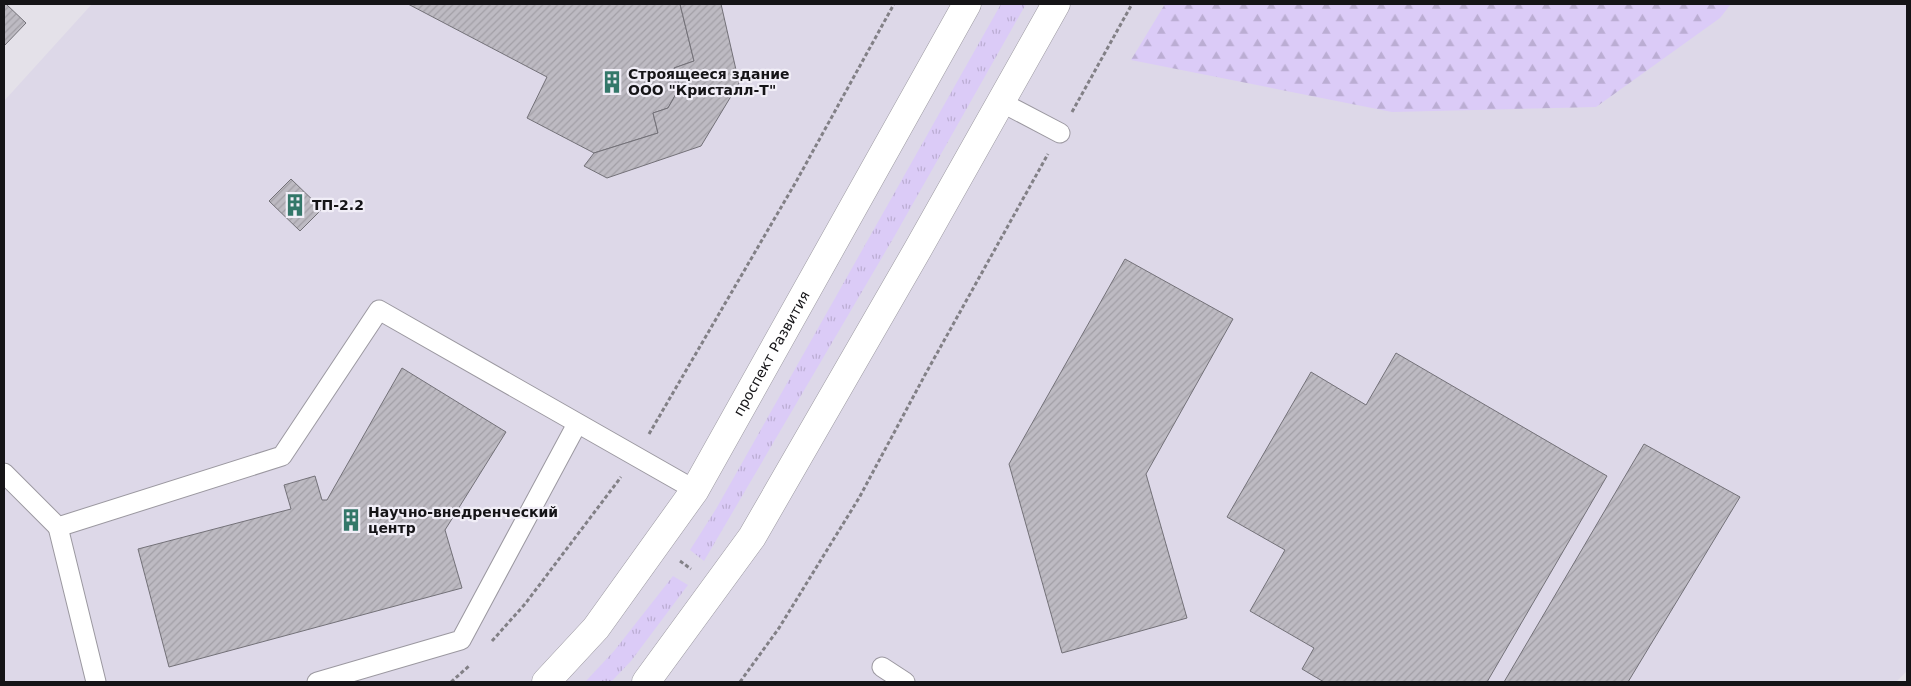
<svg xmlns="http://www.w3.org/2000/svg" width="1911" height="686" viewBox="0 0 1911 686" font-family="'DejaVu Sans',sans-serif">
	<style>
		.built { fill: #ddd8e8 }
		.grass { fill: url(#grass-tufts) }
		.forest { fill: url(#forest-firs) }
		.building { fill: url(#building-hatch); stroke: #737178 }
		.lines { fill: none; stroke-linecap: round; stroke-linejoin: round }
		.service-casing { stroke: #9b98a0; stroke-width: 21 }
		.tertiary-casing { stroke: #9b98a0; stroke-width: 29 }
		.path { stroke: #828086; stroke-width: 3; stroke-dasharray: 4 2.5; stroke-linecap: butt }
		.service { stroke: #fff; stroke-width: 19 }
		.tertiary { stroke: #fff; stroke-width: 28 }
		.labels { text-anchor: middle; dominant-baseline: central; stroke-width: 4.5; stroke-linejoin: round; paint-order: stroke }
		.poi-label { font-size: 14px; font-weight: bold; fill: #151417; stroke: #f1eef7; text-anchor: start }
		.street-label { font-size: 14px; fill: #151417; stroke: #f1eef7 }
	</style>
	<defs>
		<pattern id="grass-tufts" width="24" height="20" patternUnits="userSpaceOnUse" patternTransform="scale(1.25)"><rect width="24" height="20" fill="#dbcbf7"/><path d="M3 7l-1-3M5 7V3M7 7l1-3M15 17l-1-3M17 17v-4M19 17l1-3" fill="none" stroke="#bbadd3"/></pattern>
		<pattern id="forest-firs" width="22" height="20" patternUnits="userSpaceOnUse" patternTransform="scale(1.25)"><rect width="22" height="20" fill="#dbcbf7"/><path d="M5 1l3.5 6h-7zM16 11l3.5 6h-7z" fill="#bbadd3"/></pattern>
		<pattern id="building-hatch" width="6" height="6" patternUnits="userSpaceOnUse" patternTransform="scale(1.25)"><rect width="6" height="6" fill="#bdbac2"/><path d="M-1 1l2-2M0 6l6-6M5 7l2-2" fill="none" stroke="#a29fa6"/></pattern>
	</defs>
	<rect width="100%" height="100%" fill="#e4e1e9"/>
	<path class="built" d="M92,4H1907V671L1896,682H4V101Z"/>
	<g class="grass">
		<path d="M1001,4H1026L894,237L704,561L690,550L716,509Z"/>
		<path d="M673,576L688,585L631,661L611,682H585L614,651Z"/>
	</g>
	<path class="forest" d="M1165,4H1731L1720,18L1596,107L1392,112L1131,60Z"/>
	<g class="building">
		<path d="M4,4H6L26,23L4,46Z"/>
		<path d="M408,4H680L694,61L674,68L680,87L668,108L653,113L658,133L594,153L527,118L547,77Z"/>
		<path d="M680,4H721L739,83L701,146L607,178L584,166L594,153L658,133L653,113L668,108L680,87L674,68L694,61Z"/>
		<path d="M291,179L322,209L300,231L269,201Z"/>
		<path d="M1125,259L1233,319L1146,474L1187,618L1062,653L1009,464Z"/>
		<path d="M1396,353L1607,476L1487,682H1324L1302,669L1314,648L1250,611L1285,550L1227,517L1311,372L1366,405Z"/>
		<path d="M402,368L506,432L445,530L462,588L169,667L138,549L291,509L284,485L315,476L322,500H327Z"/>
		<path d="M1644,444L1740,497L1628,682H1504Z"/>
	</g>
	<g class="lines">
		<defs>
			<g id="service">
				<path d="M1001,102L1060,133"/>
				<path d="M4,473L58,527L282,456L379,310L695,490"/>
				<path d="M58,527L96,682"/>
				<path d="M882,667L905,682"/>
				<path d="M317,682L461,640L577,424"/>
			</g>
			<g id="tertiary">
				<path id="s1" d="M546,682L596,628L695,490L967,4"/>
				<path d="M646,682L752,537L918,249L1056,4"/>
			</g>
		</defs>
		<use href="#service" class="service-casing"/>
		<use href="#tertiary" class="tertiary-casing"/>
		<g class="path">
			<path d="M1072,112L1132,4"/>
			<path d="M649,434L797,180L894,4"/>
			<path d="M680,561L691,569"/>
			<path d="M492,641L525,604L621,477"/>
			<path d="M451,682L469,666"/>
			<path d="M740,682L779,628L859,498L926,373L1048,154"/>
		</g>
		<use href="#service" class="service"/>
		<use href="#tertiary" class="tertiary"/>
	</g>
	<defs>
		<symbol id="building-bare" viewBox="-9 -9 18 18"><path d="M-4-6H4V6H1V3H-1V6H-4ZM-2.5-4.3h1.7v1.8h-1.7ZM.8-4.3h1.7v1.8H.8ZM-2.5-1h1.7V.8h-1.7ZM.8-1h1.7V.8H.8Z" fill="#337769" stroke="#f1eef7" stroke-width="2.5" paint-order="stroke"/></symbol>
	</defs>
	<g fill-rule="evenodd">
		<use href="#building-bare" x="596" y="66" width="32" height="32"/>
		<use href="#building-bare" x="279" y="189" width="32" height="32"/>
		<use href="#building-bare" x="335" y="504" width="32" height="32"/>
	</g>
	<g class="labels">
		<g class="poi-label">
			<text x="628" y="74">Строящееся здание<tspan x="628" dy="16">ООО "Кристалл-Т"</tspan></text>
			<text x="312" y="205">ТП-2.2</text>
			<text x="368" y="512">Научно-внедренческий<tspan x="368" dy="16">центр</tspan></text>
		</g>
		<g class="street-label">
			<text stroke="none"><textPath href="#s1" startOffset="400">проспект Развития</textPath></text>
		</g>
	</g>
	<rect width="1911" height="686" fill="none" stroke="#151417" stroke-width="10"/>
</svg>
